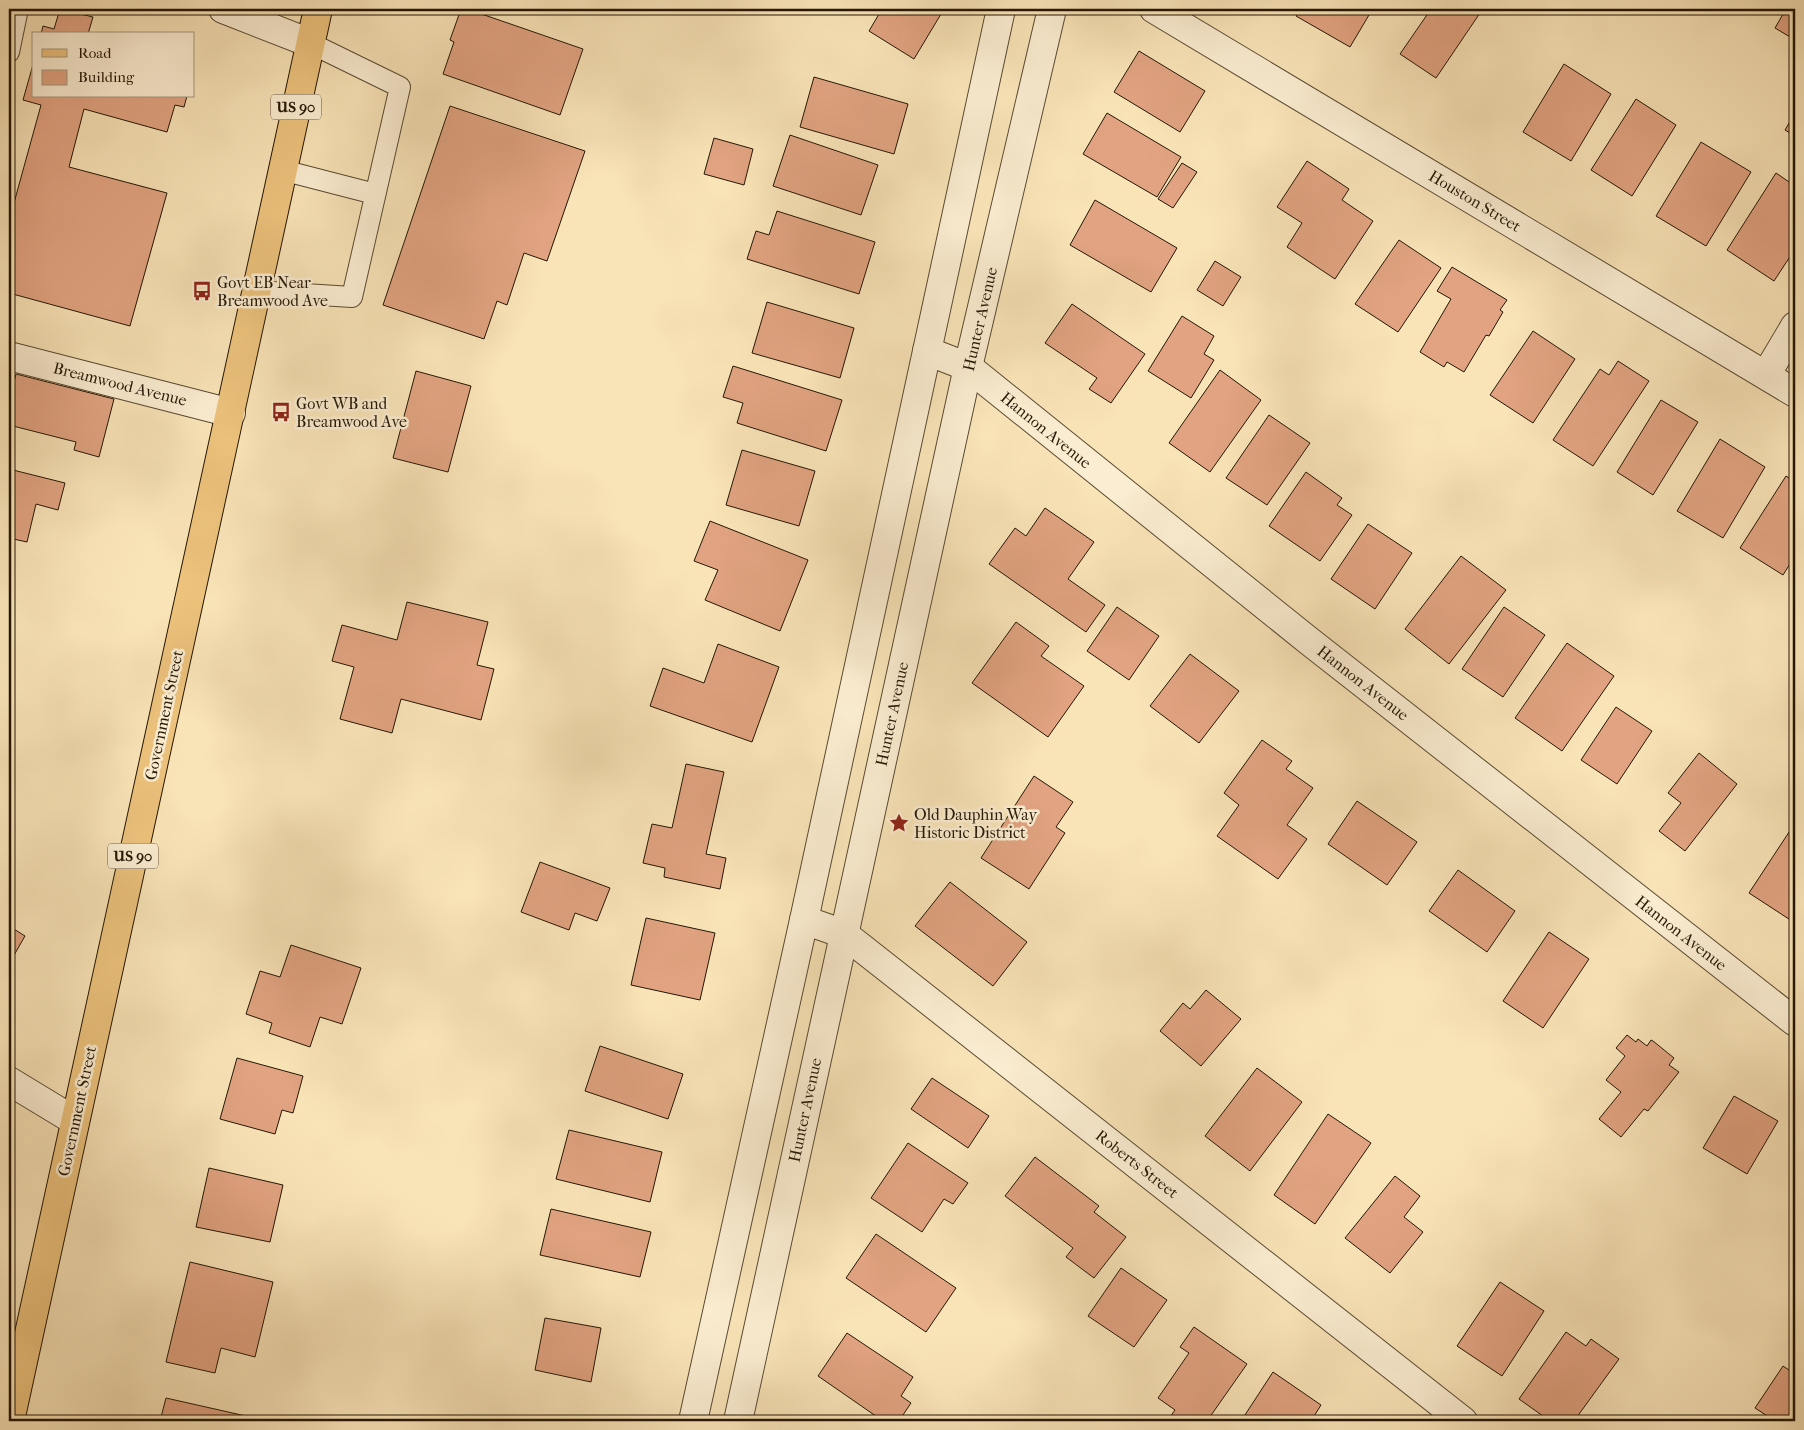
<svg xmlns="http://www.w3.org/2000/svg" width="1804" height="1430" viewBox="0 0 1804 1430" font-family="'IM FELL French Canon',serif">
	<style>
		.building { fill: #e1a381; stroke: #241604 }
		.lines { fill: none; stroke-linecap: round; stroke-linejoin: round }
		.service-casing { stroke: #594a31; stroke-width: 22 }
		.minor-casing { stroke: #594a31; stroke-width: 30 }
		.tertiary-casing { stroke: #594a31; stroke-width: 30 }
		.primary-casing { stroke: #241604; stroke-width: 30 }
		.service { stroke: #fbedd1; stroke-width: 20 }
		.minor { stroke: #fbedd1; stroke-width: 28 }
		.tertiary { stroke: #fbedd1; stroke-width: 28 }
		.primary { stroke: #ecc27c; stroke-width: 28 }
		.labels { text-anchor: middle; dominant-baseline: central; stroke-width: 5; stroke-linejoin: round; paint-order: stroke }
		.shield { fill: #fbedd1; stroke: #645642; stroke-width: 1 }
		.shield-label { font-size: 15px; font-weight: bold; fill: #241604 }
		.street-label { font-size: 16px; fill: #241604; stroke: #fbedd1 }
		.poi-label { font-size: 16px; fill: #241604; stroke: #fbedd1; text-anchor: start }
	</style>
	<rect width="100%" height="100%" fill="#f9e4b8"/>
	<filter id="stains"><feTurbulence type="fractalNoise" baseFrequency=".004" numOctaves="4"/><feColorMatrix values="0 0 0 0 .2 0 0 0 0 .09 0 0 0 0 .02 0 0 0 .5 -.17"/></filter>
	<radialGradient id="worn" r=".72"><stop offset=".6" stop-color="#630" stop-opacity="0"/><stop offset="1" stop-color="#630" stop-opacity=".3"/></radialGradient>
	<g class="building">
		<path d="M60,9L93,17L88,34H41L43,26L54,29Z"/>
		<path d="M461,9H467L583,49L560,115L443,74L454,42L450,40Z"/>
		<path d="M882,9H944L914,59L869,31Z"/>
		<path d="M1300,9H1360L1369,15L1350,47L1296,16Z"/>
		<path d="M1431,9H1473L1480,13L1436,78L1400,54Z"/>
		<path d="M1786,9H1795V40L1775,28Z"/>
		<path d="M1139,51L1205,91L1180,132L1114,92Z"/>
		<path d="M34,61V96H187L184,107L175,105L167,132L84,109L69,167L167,193L130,326L9,293V221L41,105L23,100Z"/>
		<path d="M1564,64L1611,94L1571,161L1523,132Z"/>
		<path d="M814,77L908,104L894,154L800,127Z"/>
		<path d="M1636,99L1676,125L1632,196L1591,170Z"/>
		<path d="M450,106L585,151L547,261L524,253L507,305L497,301L484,339L383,305Z"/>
		<path d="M1107,113L1181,157L1157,197L1083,154Z"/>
		<path d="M1795,113V136L1785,130Z"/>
		<path d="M790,135L878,165L861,215L773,186Z"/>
		<path d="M714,138L753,149L744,185L704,174Z"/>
		<path d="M1701,142L1751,172L1706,246L1656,216Z"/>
		<path d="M1307,161L1349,189L1342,200L1373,221L1335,279L1287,247L1302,223L1277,207Z"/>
		<path d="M1182,163L1197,172L1173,208L1158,199Z"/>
		<path d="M1776,173L1795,186V249L1774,281L1727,250Z"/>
		<path d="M1095,200L1177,248L1151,292L1070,245Z"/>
		<path d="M777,211L875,242L859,294L747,259L756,231L769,235Z"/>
		<path d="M1399,240L1441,268L1398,332L1355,304Z"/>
		<path d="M1215,261L1241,277L1223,306L1197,290Z"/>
		<path d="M1452,267L1507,300L1500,310L1503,312L1489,336L1486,335L1464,372L1447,362L1444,367L1420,352L1451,299L1437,291Z"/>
		<path d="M767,302L854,328L840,378L752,353Z"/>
		<path d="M1072,304L1145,354L1111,403L1089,389L1097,378L1045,343Z"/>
		<path d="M1182,316L1214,336L1204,354L1214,360L1191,398L1148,371Z"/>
		<path d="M1533,331L1575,359L1533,423L1490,395Z"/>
		<path d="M1618,361L1649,381L1593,466L1553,440L1600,369L1609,375Z"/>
		<path d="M733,366L842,400L826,451L737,423L743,403L723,397Z"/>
		<path d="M1220,370L1261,400L1210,472L1169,443Z"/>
		<path d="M416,371L471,386L448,472L393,458Z"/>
		<path d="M16,374L114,399L99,457L74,450L76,442L9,425V402Z"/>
		<path d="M1661,400L1698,422L1653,495L1617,472Z"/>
		<path d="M1269,415L1310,443L1267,505L1226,478Z"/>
		<path d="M1720,439L1765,467L1723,538L1677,511Z"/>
		<path d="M742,450L815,471L799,526L726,505Z"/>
		<path d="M9,469L65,483L58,510L36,504L27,542L9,538Z"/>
		<path d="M1306,472L1342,498L1337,505L1352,515L1320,561L1269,526Z"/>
		<path d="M1786,476L1795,482V556L1783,575L1740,548Z"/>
		<path d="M1045,508L1094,542L1068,579L1105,605L1086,632L989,564L1015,528L1026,536Z"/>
		<path d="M710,521L808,560L780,631L705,600L718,570L694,561Z"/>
		<path d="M1368,524L1412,553L1375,609L1331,579Z"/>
		<path d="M1461,556L1506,590L1449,664L1405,629Z"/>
		<path d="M407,602L488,622L477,665L494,669L481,720L401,699L392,733L340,719L354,667L332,661L342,625L397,640Z"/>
		<path d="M1117,607L1159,636L1129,680L1087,651Z"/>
		<path d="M1504,607L1545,635L1503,697L1462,669Z"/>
		<path d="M1016,622L1049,646L1041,656L1084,686L1048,737L972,683Z"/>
		<path d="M1567,643L1614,676L1562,751L1515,718Z"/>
		<path d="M718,644L779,667L752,742L650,706L663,668L704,683Z"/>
		<path d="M1190,654L1239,691L1199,743L1150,706Z"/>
		<path d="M1616,707L1652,731L1617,784L1581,760Z"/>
		<path d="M1262,740L1292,761L1286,769L1313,788L1287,825L1307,839L1278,879L1217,836L1239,805L1224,793Z"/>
		<path d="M1699,753L1737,784L1685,851L1659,831L1681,803L1668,793Z"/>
		<path d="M686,764L724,772L706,854L726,858L720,889L664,877L665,868L643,863L652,824L672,828Z"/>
		<path d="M1034,776L1073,802L1056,827L1065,833L1029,889L981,858Z"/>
		<path d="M1357,801L1417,842L1387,885L1328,844Z"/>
		<path d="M1795,823V923L1749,893Z"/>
		<path d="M540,862L610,888L597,921L575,913L569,930L521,912Z"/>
		<path d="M1458,870L1515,911L1487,952L1429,911Z"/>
		<path d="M950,882L1027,942L993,986L915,926Z"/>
		<path d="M646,918L715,933L700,1000L631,985Z"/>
		<path d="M9,926L25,936L9,964Z"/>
		<path d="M1549,932L1589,959L1543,1028L1503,1001Z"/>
		<path d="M291,945L361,968L342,1024L320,1017L310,1047L269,1033L272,1023L246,1014L260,971L280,977Z"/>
		<path d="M1206,990L1241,1019L1201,1066L1160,1031L1183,1003L1190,1009Z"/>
		<path d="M1627,1035L1636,1042L1638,1039L1647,1046L1651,1040L1653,1041L1674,1058L1669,1065L1679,1072L1648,1111L1644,1109L1621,1137L1599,1119L1621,1092L1606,1080L1625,1056L1616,1048Z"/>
		<path d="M600,1046L683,1074L668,1119L585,1091Z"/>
		<path d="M237,1058L303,1076L293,1113L282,1110L275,1134L220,1119Z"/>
		<path d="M1257,1068L1302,1102L1250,1171L1205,1136Z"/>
		<path d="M932,1078L989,1116L968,1148L911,1109Z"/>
		<path d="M1734,1096L1778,1121L1747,1174L1703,1148Z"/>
		<path d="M1328,1114L1371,1143L1315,1224L1274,1195Z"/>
		<path d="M569,1130L662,1152L650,1202L556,1179Z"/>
		<path d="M908,1143L968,1183L953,1204L944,1199L922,1232L871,1198Z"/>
		<path d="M1035,1157L1099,1206L1094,1212L1126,1237L1094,1278L1066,1257L1073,1248L1005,1196Z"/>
		<path d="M209,1168L283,1185L270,1242L196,1227Z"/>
		<path d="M1395,1176L1420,1196L1404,1217L1423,1232L1390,1273L1345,1238Z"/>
		<path d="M551,1209L651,1232L640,1277L540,1255Z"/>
		<path d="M876,1234L956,1288L926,1332L846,1278Z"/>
		<path d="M190,1262L273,1282L255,1357L221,1348L215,1373L166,1362Z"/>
		<path d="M1121,1268L1167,1300L1134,1347L1088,1316Z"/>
		<path d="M1500,1282L1544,1311L1502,1376L1457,1346Z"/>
		<path d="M545,1318L601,1328L591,1382L535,1370Z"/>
		<path d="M1194,1327L1247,1364L1207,1421H1167L1175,1410L1158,1398L1189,1353L1180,1347Z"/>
		<path d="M1566,1332L1586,1346L1591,1339L1619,1359L1574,1421H1550L1519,1399Z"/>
		<path d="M847,1333L913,1377L901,1396L911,1403L899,1421H883L818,1376Z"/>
		<path d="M1783,1366L1795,1374V1421H1775L1755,1408Z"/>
		<path d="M1273,1372L1321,1405L1311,1421H1241Z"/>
		<path d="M166,1398L268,1421H160Z"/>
	</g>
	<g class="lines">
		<defs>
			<g id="service">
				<path d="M9,52L18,9"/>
				<path d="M282,170L375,194"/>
				<path d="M257,291L352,297L400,87L310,43"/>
			</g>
			<g id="minor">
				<path d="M223,9L310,43"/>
				<path d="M927,351L968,367L1309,641L1795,1022"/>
				<path d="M9,356L231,413"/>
				<path d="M1766,375L1795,326"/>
				<path d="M804,920L844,934L1463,1421"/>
				<path d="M9,1081L75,1121"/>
				<path d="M693,1421L804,920L1001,9"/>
				<path d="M738,1421L968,367L1052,9"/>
			</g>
			<path id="tertiary" d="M1154,9L1795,393"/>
			<path id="primary" d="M10,1421L318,9"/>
		</defs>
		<use href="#service" class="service-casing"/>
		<use href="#minor" class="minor-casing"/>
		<use href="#tertiary" class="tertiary-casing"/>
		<use href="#primary" class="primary-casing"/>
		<use href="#service" class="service"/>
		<use href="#minor" class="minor"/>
		<use href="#tertiary" class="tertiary"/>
		<use href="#primary" class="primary"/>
	</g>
	<defs>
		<symbol id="bus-bare" viewBox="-9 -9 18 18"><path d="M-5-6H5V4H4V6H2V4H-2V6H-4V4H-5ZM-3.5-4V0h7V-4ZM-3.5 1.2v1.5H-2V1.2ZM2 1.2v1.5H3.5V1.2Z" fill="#8f2418" stroke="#fbedd1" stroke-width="2.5" paint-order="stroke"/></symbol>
		<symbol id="sight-bare" viewBox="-9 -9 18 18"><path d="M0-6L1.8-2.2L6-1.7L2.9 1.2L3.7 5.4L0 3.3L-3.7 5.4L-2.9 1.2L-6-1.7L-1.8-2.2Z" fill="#8f2418" stroke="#fbedd1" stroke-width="2.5" paint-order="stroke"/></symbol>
	</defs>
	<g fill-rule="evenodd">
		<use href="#bus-bare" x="188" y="277" width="28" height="28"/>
		<use href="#bus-bare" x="267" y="398" width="28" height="28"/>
		<use href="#sight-bare" x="885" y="809" width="28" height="28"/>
	</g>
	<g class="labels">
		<g class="shield">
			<rect x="271" y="94.5" width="50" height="25" rx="4"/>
			<rect x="108" y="843.5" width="50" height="25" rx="4"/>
		</g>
		<g class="shield-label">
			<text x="296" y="107">US 90</text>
			<text x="133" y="856">US 90</text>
		</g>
		<g class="street-label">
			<text transform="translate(1475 201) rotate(31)">Houston Street</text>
			<text transform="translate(980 319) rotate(-77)">Hunter Avenue</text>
			<text transform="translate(120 384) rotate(14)">Breamwood Avenue</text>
			<text transform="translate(1046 430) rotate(39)">Hannon Avenue</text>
			<text transform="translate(1363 683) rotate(38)">Hannon Avenue</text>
			<text transform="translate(892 714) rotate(-78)">Hunter Avenue</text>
			<text transform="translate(164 715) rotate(-78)">Government Street</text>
			<text transform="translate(1681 933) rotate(38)">Hannon Avenue</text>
			<text transform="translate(805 1110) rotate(-78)">Hunter Avenue</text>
			<text transform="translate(77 1111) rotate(-78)">Government Street</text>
			<text transform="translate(1137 1164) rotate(38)">Roberts Street</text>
		</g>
		<g class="poi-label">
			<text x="217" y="282">Govt EB Near<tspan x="217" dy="18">Breamwood Ave</tspan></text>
			<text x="296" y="403">Govt WB and<tspan x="296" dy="18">Breamwood Ave</tspan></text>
			<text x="914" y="814">Old Dauphin Way<tspan x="914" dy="18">Historic District</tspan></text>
		</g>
	</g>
	<rect width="1804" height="1430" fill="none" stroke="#f9e4b8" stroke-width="30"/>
	<rect x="10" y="10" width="1784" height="1410" fill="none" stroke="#241604" stroke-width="2.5"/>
	<rect x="15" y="15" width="1774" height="1400" fill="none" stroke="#241604"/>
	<rect x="32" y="32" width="162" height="65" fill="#fbedd1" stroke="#a5977f"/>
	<rect x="42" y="49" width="25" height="8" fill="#ecc27c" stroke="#a5977f"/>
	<text x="78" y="58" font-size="15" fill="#241604">Road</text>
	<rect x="42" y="70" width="25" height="15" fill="#e1a381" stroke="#a5977f"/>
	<text x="78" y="82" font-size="15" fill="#241604">Building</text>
	<rect width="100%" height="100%" filter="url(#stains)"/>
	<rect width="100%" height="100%" fill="url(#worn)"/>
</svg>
